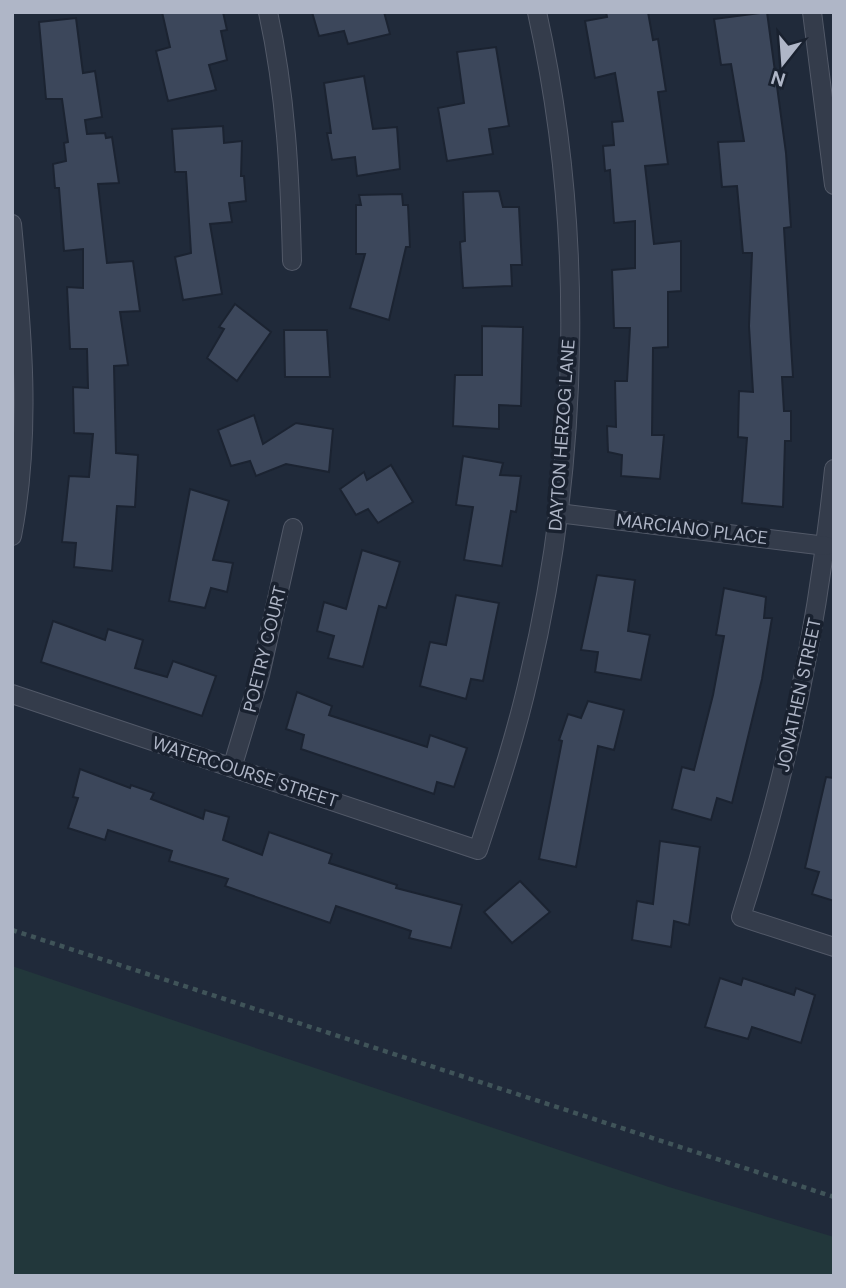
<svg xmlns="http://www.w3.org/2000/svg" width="846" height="1288" viewBox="0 0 846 1288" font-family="'DM Sans',sans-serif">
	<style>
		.green { fill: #22373b }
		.building { fill: #3c475b; stroke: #1b2331; stroke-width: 2 }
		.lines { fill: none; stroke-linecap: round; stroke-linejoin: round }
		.minor-casing { stroke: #525968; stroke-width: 20 }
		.path { stroke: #405459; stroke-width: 4.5; stroke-dasharray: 5 5; stroke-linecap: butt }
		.minor { stroke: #343c4b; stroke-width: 18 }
		.labels { text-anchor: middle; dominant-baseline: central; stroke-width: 7; stroke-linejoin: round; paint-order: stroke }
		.street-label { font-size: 18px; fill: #afb6c7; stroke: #19212f }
	</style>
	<rect width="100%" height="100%" fill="#202a3a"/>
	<path class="green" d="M12,966L669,1187L834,1237V1276H12Z"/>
	<g class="building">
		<path d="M162,12H223L227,30L221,31L227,60L209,65L216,90L168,101L156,51L170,47Z"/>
		<path d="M312,12H384L390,34L348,44L344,31L319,36Z"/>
		<path d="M606,12H648L653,40L658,39L666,91L658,92L668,164L645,166L654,244L681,241V291L668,292V347L653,348L652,435H664L660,479L621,476L622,455L608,452L607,426L616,427L615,381H627L630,328H614L612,270L635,268V221L614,223L610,170L605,171L603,146L614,145L612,122L623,121L615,73L595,78L585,21L607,17Z"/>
		<path d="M767,12L786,153L791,227L784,228L793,377H782L784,411H791V441H785L783,507L742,503L747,438L738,437L739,391L753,392L749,326L752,253H743L737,186L722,187L718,142L744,141L731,64L721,65L714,19Z"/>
		<path d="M76,18L83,73L95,71L102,117L85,120L87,134L105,133L106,138L112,137L119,183L98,184L107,263L133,261L140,311L120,312L128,365L114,366L116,453L138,455L135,507L117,506L112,571L74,567L76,543L62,542L69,476L89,477L93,434L74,433L73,387L88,388L87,349H70L67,287L83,288V249L64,251L59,188H55L53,164L66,161L64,143L68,142L62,99H46L39,22Z"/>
		<path d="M496,47L509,126L489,129L493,154L447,161L438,108L464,103L457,52Z"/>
		<path d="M364,76L373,129L397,127L400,169L357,176L355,157L332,160L327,133H331L324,83Z"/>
		<path d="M223,126L224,143L242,141L241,176H244L246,201L229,203L232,222L210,224L222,294L183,300L175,257L191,253L186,172H175L172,129Z"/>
		<path d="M499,191L503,207H519L522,265H511L512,286L463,288L460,242L465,241L463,192Z"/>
		<path d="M402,194L403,205H408L410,247H406L389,320L350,308L365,254H356V205H361L359,195Z"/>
		<path d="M235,304L271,332L237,381L207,358L224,329L219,327Z"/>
		<path d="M482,326L523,327L521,406L499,405V429L453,426L455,375H482Z"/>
		<path d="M284,330H327L330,377H285Z"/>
		<path d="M254,415L263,444L296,423L333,429L329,472L286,464L256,476L250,461L231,466L218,430Z"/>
		<path d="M463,456L503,463L500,475L521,476L516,512L511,511L502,566L464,560L473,507L456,505Z"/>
		<path d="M391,465L413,502L378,523L368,509L356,515L340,489L364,472L367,480Z"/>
		<path d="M190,489L229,501L213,560L233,563L227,592L211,588L205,608L169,601Z"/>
		<path d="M362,550L400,562L386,608L379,606L363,667L328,658L334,636L317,631L324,602L346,609Z"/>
		<path d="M597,575L635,580L628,631L650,635L641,680L595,672L598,652L581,650Z"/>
		<path d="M724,588L766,597L764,618H772L762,679L732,803L717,798L711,820L672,809L682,767L694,770L713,695L724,636L716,635Z"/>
		<path d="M456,595L499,603L483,681L471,679L466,699L420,686L430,642L446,645Z"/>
		<path d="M53,621L105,640L108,629L143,640L135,668L167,677L173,661L216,676L202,716L41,662Z"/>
		<path d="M297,692L332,706L329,715L427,747L430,735L467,748L454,787L437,782L434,794L301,749L304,735L286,729Z"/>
		<path d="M588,701L624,710L614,750L598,746L576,867L539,859L562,741L559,740L568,714L581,718Z"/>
		<path d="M80,769L130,788L131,785L154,793L151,799L203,819L205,810L229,817L223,840L262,855L269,832L332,854L329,863L397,885L396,888L462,905L451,948L409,938L411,931L336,906L330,923L225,886L228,879L169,861L172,851L108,830L105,840L68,828L78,798L73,797Z"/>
		<path d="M826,777L834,778V901L812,894L819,872L805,868Z"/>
		<path d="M660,841L700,847L689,925L674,921L671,947L632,940L637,901L653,904Z"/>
		<path d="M520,881L550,912L512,943L484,912Z"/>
		<path d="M720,978L741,985L743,978L794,995L796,988L815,995L801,1043L752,1027L748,1039L705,1027Z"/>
	</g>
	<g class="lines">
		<defs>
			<g id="minor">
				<path d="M268,12C286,94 290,177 292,261"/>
				<path d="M812,12L834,185"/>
				<path d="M12,224C22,327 32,433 12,536"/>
				<path d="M834,469C818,626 789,767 741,917L834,947"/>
				<path d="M558,513L826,546"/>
				<path d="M12,694L478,850C497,792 516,735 529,677C580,461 585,228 537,12"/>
				<path d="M232,768L260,675L293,528"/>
			</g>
		</defs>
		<use href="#minor" class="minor-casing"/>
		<path class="path" d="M12,930L834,1197"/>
		<use href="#minor" class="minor"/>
	</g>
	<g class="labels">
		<g class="street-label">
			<text transform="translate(562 435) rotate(-86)">DAYTON HERZOG LANE</text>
			<text transform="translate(692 529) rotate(7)">MARCIANO PLACE</text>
			<text transform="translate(265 649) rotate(-76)">POETRY COURT</text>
			<text transform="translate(799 695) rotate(-78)">JONATHEN STREET</text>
			<text transform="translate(245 772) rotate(18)">WATERCOURSE STREET</text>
		</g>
	</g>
	<rect width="846" height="1288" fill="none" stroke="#afb6c7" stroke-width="28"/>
	<g transform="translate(783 63) rotate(197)" stroke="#19212f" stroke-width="5" paint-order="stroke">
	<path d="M0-5L12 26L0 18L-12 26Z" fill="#afb6c7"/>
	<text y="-10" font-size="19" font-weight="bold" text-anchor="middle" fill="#afb6c7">N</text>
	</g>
</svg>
